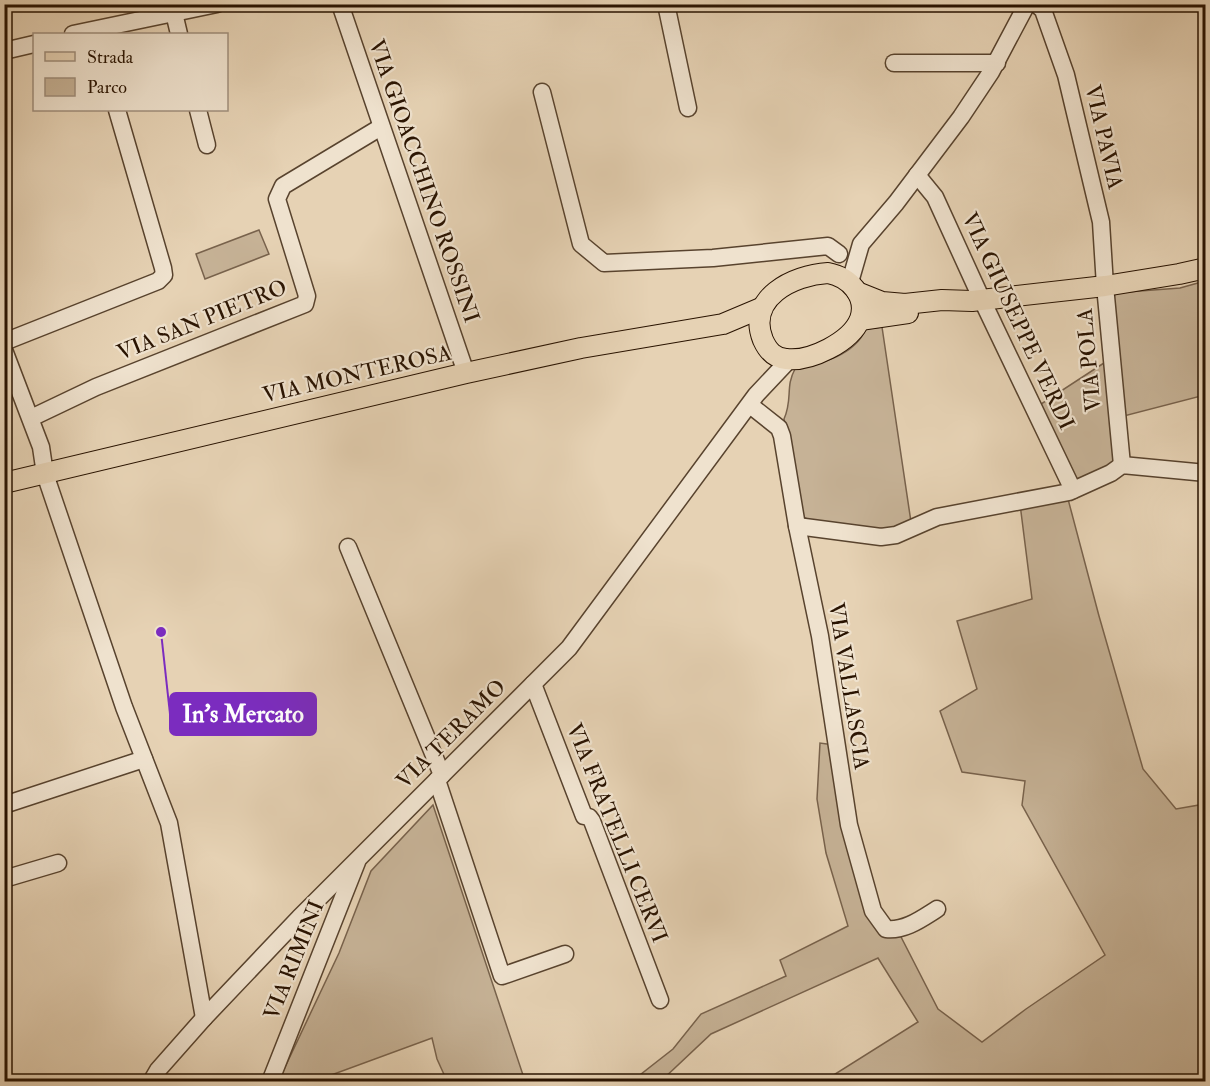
<svg xmlns="http://www.w3.org/2000/svg" width="1210" height="1086" viewBox="0 0 1210 1086" font-family="'IM FELL Double Pica',serif">
	<style>
		.green { fill: #c6b296; stroke: #78624c; stroke-width: 1.5 }
		.lines { fill: none; stroke-linecap: round; stroke-linejoin: round }
		.minor-casing { stroke: #58432e; stroke-width: 19 }
		.major-casing { stroke: #291301; stroke-width: 22 }
		.minor { stroke: #efe2ce; stroke-width: 16 }
		.major { stroke: #e6d2b4; stroke-width: 20 }
		.labels { text-anchor: middle; dominant-baseline: central; stroke-width: 4.5; stroke-linejoin: round; paint-order: stroke }
		.street-label { font-size: 22px; fill: #291301; stroke: #efe2ce }
		.leader { fill: none; stroke: #7b2cbf; stroke-width: 2 }
		.callout-dot { fill: #7b2cbf; stroke: #efe2ce; stroke-width: 2 }
		.callout { fill: #7b2cbf; stroke: #7b2cbf; stroke-width: 2 }
		.callout-label { font-size: 24px; text-anchor: middle; font-weight: bold; fill: #fff }
	</style>
	<rect width="100%" height="100%" fill="#e6d2b4"/>
	<filter id="stains"><feTurbulence type="fractalNoise" baseFrequency=".00333" numOctaves="4"/><feColorMatrix values="0 0 0 0 .2 0 0 0 0 .09 0 0 0 0 .02 0 0 0 .5 -.17"/></filter>
	<radialGradient id="worn" r=".72"><stop offset=".6" stop-color="#630" stop-opacity="0"/><stop offset="1" stop-color="#630" stop-opacity=".3"/></radialGradient>
	<g class="green">
		<path d="M259,230L269,254L205,279L196,254Z"/>
		<path d="M1205,281V395L1112,419L1116,462L1075,485L1041,404L1107,361L1100,294L1180,288Z"/>
		<path d="M882,327L911,522L883,531L819,523L802,517L784,419C793,399 785,387 795,369C822,363 854,356 866,329Z"/>
		<path d="M1068,499L1099,616L1143,769L1176,809L1205,804V1077L1200,1082L824,1081L918,1022L878,958L711,1034L661,1081L631,1082L673,1049L701,1014L786,976L780,960L848,926L826,853L817,799L820,743L834,745L869,913L900,935L938,1009L982,1042L1026,1009L1105,955L1022,805L1025,781L962,772L940,711L977,689L957,621L1032,599L1020,504Z"/>
		<path d="M433,805L525,1081H447L437,1059L432,1038L315,1081L278,1082L339,953L371,871Z"/>
	</g>
	<g class="lines">
		<defs>
			<g id="minor">
				<path d="M340,4L466,373"/>
				<path d="M666,4L688,108"/>
				<path d="M1036,4L1043,10L1066,75L1101,222L1105,286L1122,465"/>
				<path d="M174,13L179,34"/>
				<path d="M73,34L217,4"/>
				<path d="M4,51L34,44"/>
				<path d="M894,63H997"/>
				<path d="M542,92L581,244L604,263L713,258L828,246L839,254"/>
				<path d="M198,110L207,145"/>
				<path d="M917,175L935,197L982,300L1073,490"/>
				<path d="M850,282L861,244L896,203L961,117L991,72L1027,4"/>
				<path d="M4,342L158,281L164,275L163,268L117,110"/>
				<path d="M4,350L41,447L45,474L124,707L169,823L204,1018"/>
				<path d="M750,405L779,428L782,436L797,526L820,636L849,825L873,911L886,929C905,931 921,919 937,909"/>
				<path d="M31,418L96,387L305,304L307,296L277,199L283,186L381,127"/>
				<path d="M797,526L881,537L896,535L937,517L1069,492L1111,473L1122,465L1206,473"/>
				<path d="M348,547L442,775"/>
				<path d="M533,684L584,816L589,817L592,821L660,1000"/>
				<path d="M437,780L502,976L565,954"/>
				<path d="M4,805L144,759"/>
				<path d="M4,879L58,863"/>
				<path d="M151,1082L158,1070L204,1018L299,918L569,648L756,395L789,360"/>
				<path d="M270,1082L357,862"/>
			</g>
			<g id="major">
				<path d="M828,273C849,277 868,296 860,319C851,342 810,362 786,359C774,358 768,351 763,340C746,298 793,275 828,273Z"/>
				<path d="M857,292L882,302L905,304L942,300L972,301L1105,286L1179,274L1206,268"/>
				<path d="M860,320L908,313"/>
				<path d="M4,483L466,373L581,348L723,324L761,308"/>
			</g>
		</defs>
		<use href="#minor" class="minor-casing"/>
		<use href="#major" class="major-casing"/>
		<use href="#minor" class="minor"/>
		<use href="#major" class="major"/>
	</g>
	<g class="labels">
		<g class="street-label">
			<text transform="translate(1104 137) rotate(77)">VIA PAVIA</text>
			<text transform="translate(424 181) rotate(71)">VIA GIOACCHINO ROSSINI</text>
			<text transform="translate(202 320) rotate(-22)">VIA SAN PIETRO</text>
			<text transform="translate(1018 321) rotate(65)">VIA GIUSEPPE VERDI</text>
			<text transform="translate(1089 360) rotate(-95)">VIA POLA</text>
			<text transform="translate(357 374) rotate(-13)">VIA MONTEROSA</text>
			<text transform="translate(849 686) rotate(81)">VIA VALLASCIA</text>
			<text transform="translate(451 734) rotate(-45)">VIA TERAMO</text>
			<text transform="translate(617 833) rotate(68)">VIA FRATELLI CERVI</text>
			<text transform="translate(294 960) rotate(-68)">VIA RIMINI</text>
		</g>
	</g>
	<path class="leader" d="M161 632L170 714"/>
	<circle class="callout-dot" cx="161" cy="632" r="6"/>
	<rect class="callout" x="170" y="693" width="146" height="42" rx="6"/>
	<g class="callout-label">
		<text x="243" y="722">In's Mercato</text>
	</g>
	<rect width="1210" height="1086" fill="none" stroke="#e6d2b4" stroke-width="24"/>
	<rect x="6" y="6" width="1198" height="1074" fill="none" stroke="#291301" stroke-width="3"/>
	<rect x="12" y="12" width="1186" height="1062" fill="none" stroke="#291301" stroke-width="1.5"/>
	<rect x="33" y="33" width="195" height="78" fill="#efe2ce" stroke="#a08f7c" stroke-width="1.5"/>
	<rect x="45" y="52" width="30" height="9" fill="#e6d2b4" stroke="#a08f7c" stroke-width="1.5"/>
	<text x="87" y="63" font-size="18" fill="#291301">Strada</text>
	<rect x="45" y="78" width="30" height="18" fill="#c6b296" stroke="#a08f7c" stroke-width="1.5"/>
	<text x="87" y="93" font-size="18" fill="#291301">Parco</text>
	<rect width="100%" height="100%" filter="url(#stains)"/>
	<rect width="100%" height="100%" fill="url(#worn)"/>
</svg>
